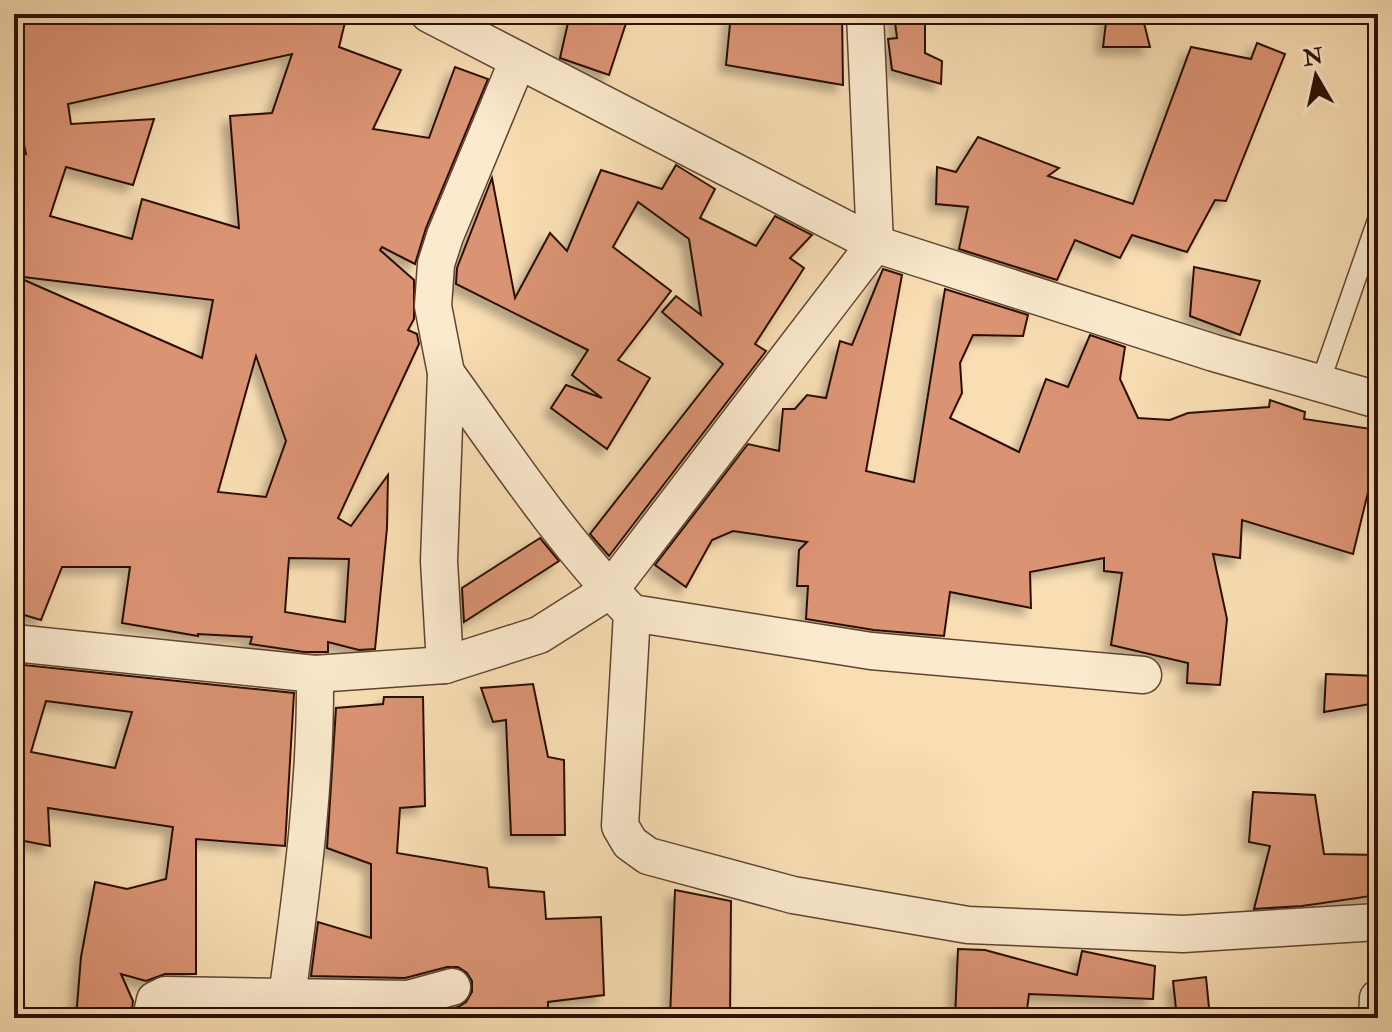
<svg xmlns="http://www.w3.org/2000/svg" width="1392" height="1032" viewBox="0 0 1392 1032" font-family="'IM FELL Double Pica',serif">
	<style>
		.building { fill: #da9373; stroke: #2c1005; stroke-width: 2; fill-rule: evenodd; filter: url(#shadow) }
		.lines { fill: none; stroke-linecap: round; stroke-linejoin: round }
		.lane-casing { stroke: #5f4431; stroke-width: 21 }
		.street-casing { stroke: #5f4431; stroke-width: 39 }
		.lane { stroke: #fbeace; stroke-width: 18 }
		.street { stroke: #fbeace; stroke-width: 36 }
	</style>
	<defs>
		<filter id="shadow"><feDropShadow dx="-7" dy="7" stdDeviation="4" flood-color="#0004"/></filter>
	</defs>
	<rect width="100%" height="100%" fill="#f9deb4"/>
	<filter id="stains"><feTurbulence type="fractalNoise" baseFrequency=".0025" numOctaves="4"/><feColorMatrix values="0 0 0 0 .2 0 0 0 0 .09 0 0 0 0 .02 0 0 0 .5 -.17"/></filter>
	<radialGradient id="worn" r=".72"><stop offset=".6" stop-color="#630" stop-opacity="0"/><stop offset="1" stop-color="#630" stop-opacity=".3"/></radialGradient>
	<g class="building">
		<path d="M27,14H347L339,47L401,70L373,129L429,138L455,67L488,79L426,228L415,264L382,247L380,250L414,280V319L408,330L417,334L419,344L338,518L351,526L388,475L387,528L375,649L359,650L328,642V652H304L250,644L252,637L198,634V636L122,623L130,567H62L41,620L14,612V150L26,154L14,97V47L19,45ZM292,54L272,113L230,116L239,228L142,199L132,239L50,216L66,167L133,185L154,119L71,124L68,104ZM15,276L213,300L202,358ZM256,356L286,441L266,497L218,492ZM289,558L349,559L345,622L285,612Z"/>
		<path d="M570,14H629L609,75L560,58Z"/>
		<path d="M731,14H842L843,85L726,65Z"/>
		<path d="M894,14H925V53L942,61L941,84L892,70L888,39L897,38Z"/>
		<path d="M1107,14L1142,15L1150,47H1103Z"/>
		<path d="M1257,43L1285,54L1226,201L1215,200L1187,252L1132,235L1120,258L1075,240L1057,280L959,249L968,207L936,204L937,167L956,172L978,137L1059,168L1048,176L1133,204L1191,47L1251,59Z"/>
		<path d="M676,165L715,189L700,218L756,246L775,216L812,235L790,258L804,268L755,344L766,351L609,556L590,534L723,364L662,312L676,296L701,315L689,239L638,202L613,247L671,291L618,360L650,378L607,449L551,408L566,385L602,398L572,375L588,350L456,284L457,268L492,178L515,298L550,233L567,251L601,170L662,189Z"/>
		<path d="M1194,267L1260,281L1240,335L1190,316Z"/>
		<path d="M883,269L902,275L866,471L914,482L945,289L1028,315L1023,336L973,335L960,363L962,393L950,418L1019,452L1046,379L1068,387L1090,335L1125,347L1120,379L1138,418L1170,420L1188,413L1269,407L1270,400L1305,412L1304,419L1378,430V451L1353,554L1242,520L1240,558L1213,554L1227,619L1220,685L1187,683L1188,663L1111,645L1122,573L1104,571V558L1030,572L1031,608L950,592L944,636L874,630L806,619L808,586H797L799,550L807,542L733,531L712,540L686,587L655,565L748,444L779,451L783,409H795L807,395L826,398L840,341L852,345Z"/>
		<path d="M540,538L559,561L464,622L462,588Z"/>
		<path d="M14,664L294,693L285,846L196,839V974H165L146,981L121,974L133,1001L131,1018H76L81,957L95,882L127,889L166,879L173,827L48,808L50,846L14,839ZM46,701L132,712L115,768L31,752Z"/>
		<path d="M1326,674L1376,676V703L1324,712Z"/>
		<path d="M533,684L548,757L564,760L565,835H511L506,720L493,722L481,688Z"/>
		<path d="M384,697H423L425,806L400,808L397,853L487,868L489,887L544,892L546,919L601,917L604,995L548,1002V1018H418L458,1007L466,1002L472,992V981L467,973L458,967H447L405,978L311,976L318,922L371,938V864L327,848L336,708L383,704Z"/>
		<path d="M1253,792L1315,795L1324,854L1378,855V895L1302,906L1254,909L1270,846L1249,842Z"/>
		<path d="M675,890L731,901L730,1018H670Z"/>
		<path d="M958,949L985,950L1077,975L1082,951L1155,966L1153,999L1029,994L1026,1018H955Z"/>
		<path d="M1206,977L1210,1018H1177L1173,981Z"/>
	</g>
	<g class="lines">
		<defs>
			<path id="lane" d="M1320,383L1378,217"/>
			<g id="street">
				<path d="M429,14L875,244L1214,353L1378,400"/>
				<path d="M446,373C505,455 562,541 632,613L871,651L1143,675"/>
				<path d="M632,613L620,826L630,843L648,856L793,895L968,925L1183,934L1378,922"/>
				<path d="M14,643L315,674L445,665L539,635L610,590L875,244L865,14"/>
				<path d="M445,665L439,561L446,373L433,306L436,264L445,236L518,60"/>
				<path d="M287,996C302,889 316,782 315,674"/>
				<path d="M151,1018L155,1000L165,995L408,999L452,987"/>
				<path d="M1377,1018L1378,998"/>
			</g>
		</defs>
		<use href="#lane" class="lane-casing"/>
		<use href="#street" class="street-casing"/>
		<use href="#lane" class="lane"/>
		<use href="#street" class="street"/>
	</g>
	<rect width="1392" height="1032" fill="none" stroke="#f9deb4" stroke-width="48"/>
	<rect x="16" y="16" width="1360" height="1000" fill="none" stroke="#2c1005" stroke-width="4"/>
	<rect x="24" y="24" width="1344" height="984" fill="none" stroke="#2c1005" stroke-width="2"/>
	<g transform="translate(1316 76) rotate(351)" stroke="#fbeace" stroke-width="6" paint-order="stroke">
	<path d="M0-6L14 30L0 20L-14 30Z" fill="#2c1005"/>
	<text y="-12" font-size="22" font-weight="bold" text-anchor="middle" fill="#2c1005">N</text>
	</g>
	<rect width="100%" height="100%" filter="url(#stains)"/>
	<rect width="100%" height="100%" fill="url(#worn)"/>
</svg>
